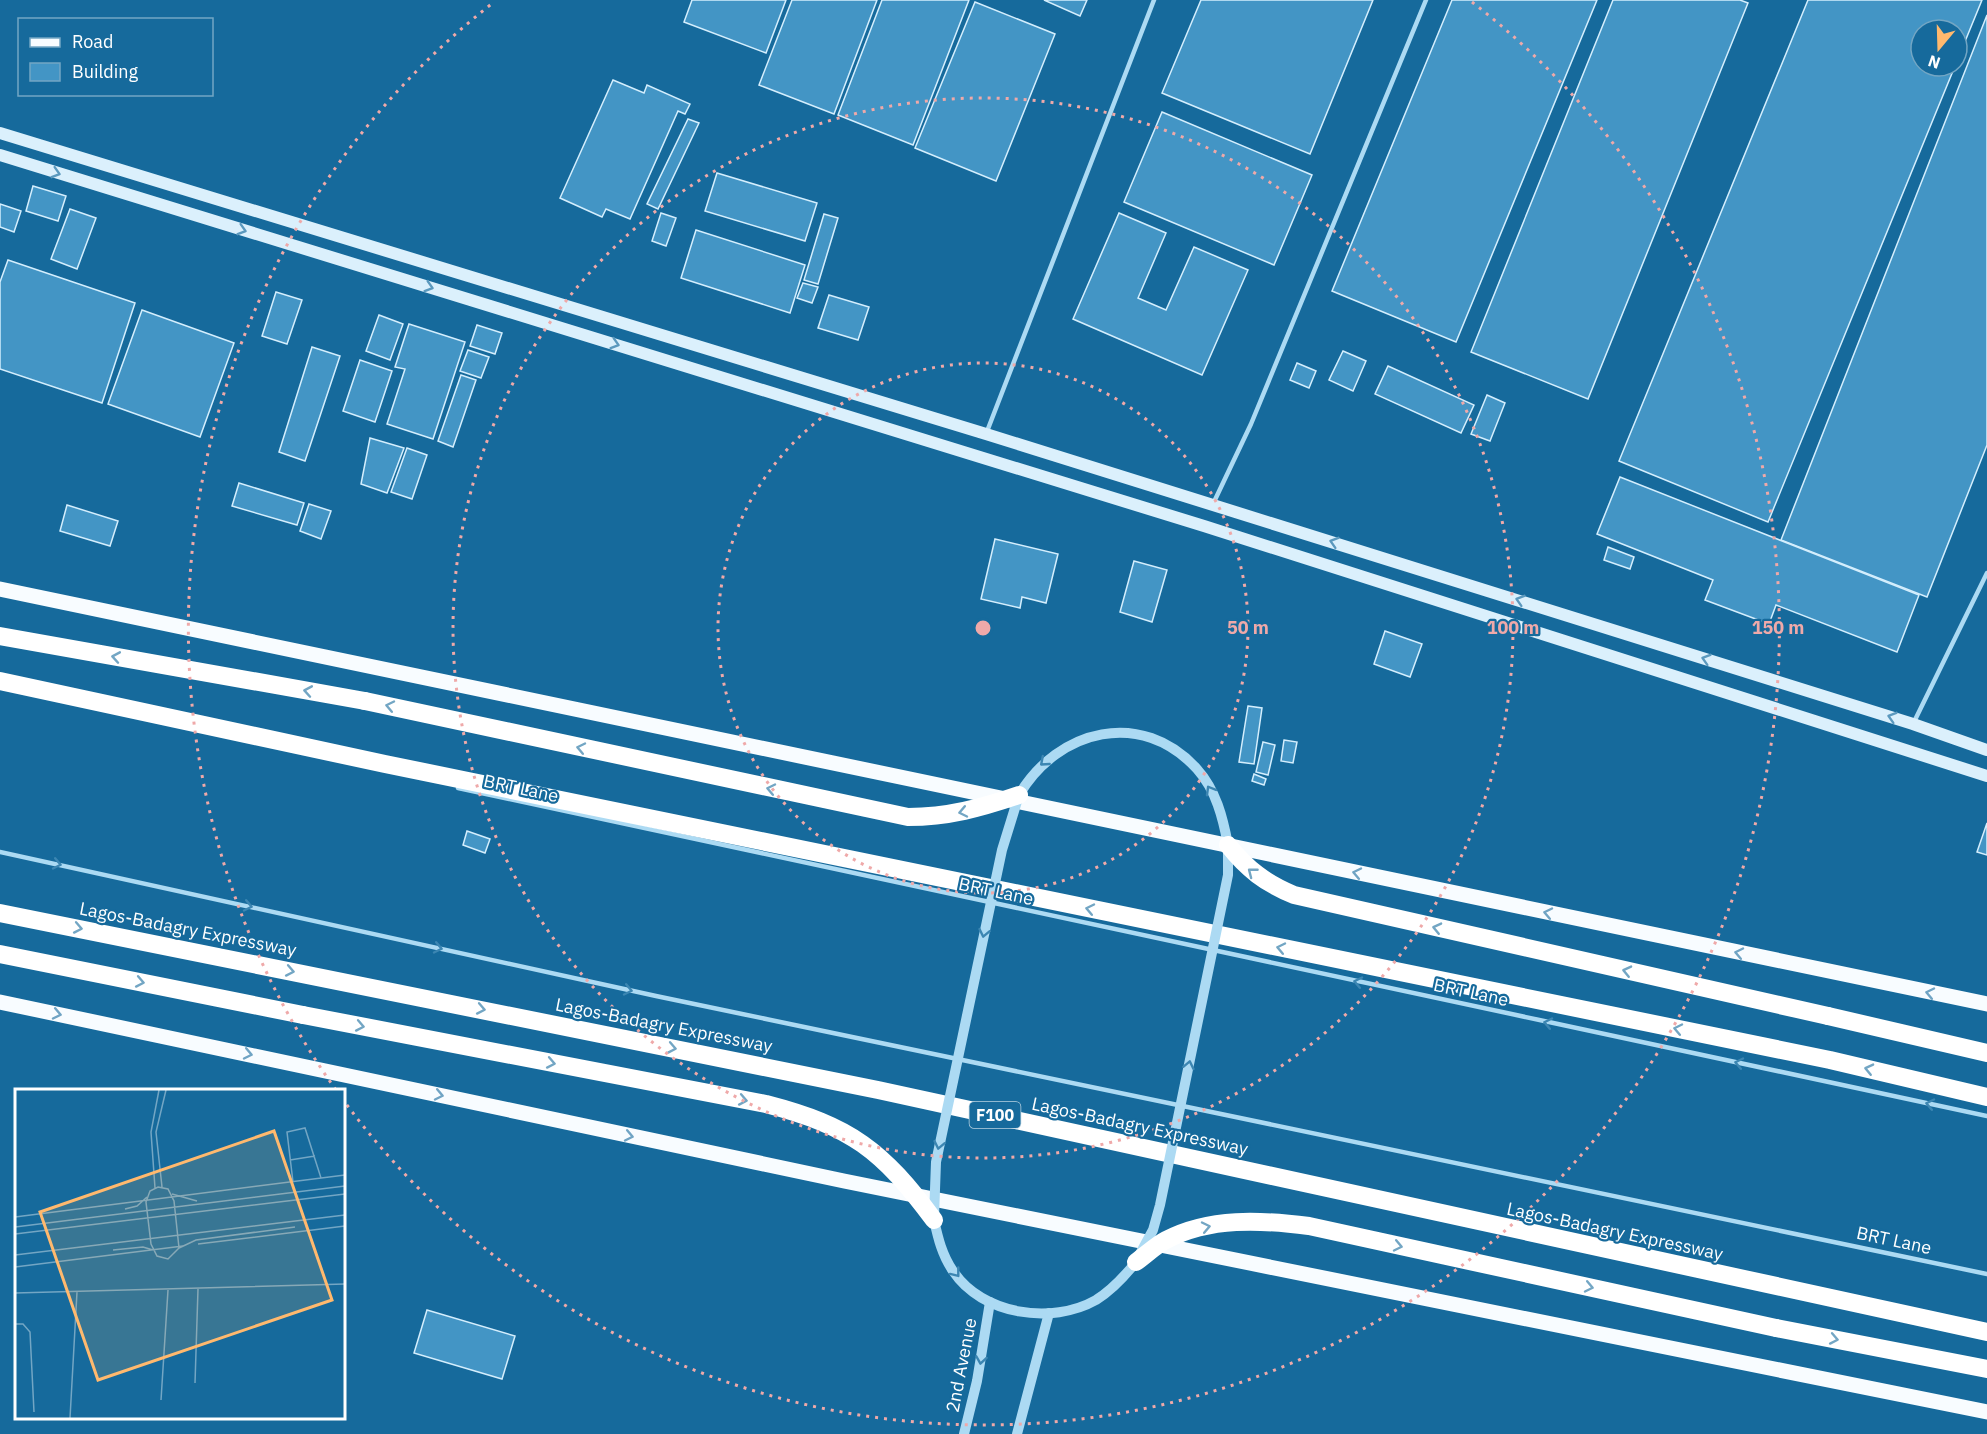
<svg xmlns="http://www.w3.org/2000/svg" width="1987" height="1434" viewBox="0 0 1987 1434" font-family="'IBM Plex Sans',sans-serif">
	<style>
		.building { fill: #4395c5; stroke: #d4eefd; stroke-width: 1.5 }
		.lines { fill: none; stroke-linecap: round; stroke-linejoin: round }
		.service { stroke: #acdaf3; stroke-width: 4.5 }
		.tertiary { stroke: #acdaf3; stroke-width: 10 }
		.secondary { stroke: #dbf0fc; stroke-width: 12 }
		.primary { stroke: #f8fcff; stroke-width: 15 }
		.motorway { stroke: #fff; stroke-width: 18 }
		.tertiary-bridge { stroke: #acdaf3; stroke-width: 10 }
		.motorway-bridge { stroke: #fff; stroke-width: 18 }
		.oneway { stroke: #5b99be }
		.oneway2 { stroke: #73a6c4 }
		.oneway3 { stroke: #3c86b2 }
		.oneway4 { stroke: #70a4c4 }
		.ring { fill: none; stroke: #efa9a9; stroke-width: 3; stroke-dasharray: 3 6 }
		.labels { text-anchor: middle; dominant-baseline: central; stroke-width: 4.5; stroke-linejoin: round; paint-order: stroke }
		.shield { fill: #166a9c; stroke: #b9d2e1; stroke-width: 1.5 }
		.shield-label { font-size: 16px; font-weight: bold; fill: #fff }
		.street-label { font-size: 18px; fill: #fff; stroke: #166a9c }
		.inset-road { fill: none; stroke: #73a6c4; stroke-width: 1.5 }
		.view { fill: #ffb96e; fill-opacity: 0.15; stroke: #ffb96e; stroke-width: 3 }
		.inset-edge { fill: none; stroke: #fff; stroke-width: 3 }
		.centre { fill: #efa9a9; stroke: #166a9c; stroke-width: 3 }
		.ring-label { font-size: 18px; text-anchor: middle; font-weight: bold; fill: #efa9a9; stroke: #166a9c; stroke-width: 4.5; stroke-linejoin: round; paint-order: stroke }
	</style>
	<rect width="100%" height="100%" fill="#166a9c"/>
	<g class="building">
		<path d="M692,0H786L766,53L684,22Z"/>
		<path d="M792,0H877L834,114L759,85Z"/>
		<path d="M882,0H969L913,145L838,115Z"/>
		<path d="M1044,0H1087L1080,16Z"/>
		<path d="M1201,0H1373L1310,154L1162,93Z"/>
		<path d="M1452,0H1597L1456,342L1332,291Z"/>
		<path d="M1613,0H1740L1748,3L1588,399L1471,352Z"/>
		<path d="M1808,0H1982L1957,61V30H1921V66H1955L1768,522L1619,461Z"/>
		<path d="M975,2L1055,34L996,181L915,148Z"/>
		<path d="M1987,15V445L1927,597L1781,540Z"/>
		<path d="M613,80L644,93L647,85L690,104L685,114L678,111L630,219L606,209L602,217L560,198Z"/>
		<path d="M1162,112L1312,175L1274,265L1124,202Z"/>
		<path d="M688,119L699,123L658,209L647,204Z"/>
		<path d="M717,173L817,203L805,241L705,211Z"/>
		<path d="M33,186L66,196L58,221L26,211Z"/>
		<path d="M0,204L21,211L14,232L0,227Z"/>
		<path d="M70,209L96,218L77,269L51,259Z"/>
		<path d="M661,213L676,218L666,246L652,241Z"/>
		<path d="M1119,213L1166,233L1138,298L1166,310L1194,247L1248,270L1202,375L1073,319Z"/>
		<path d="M824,214L838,218L818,284L804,280Z"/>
		<path d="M696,230L805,265L790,313L681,278Z"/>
		<path d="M8,260L135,303L102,403L0,369V282Z"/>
		<path d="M803,283L818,287L812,303L797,298Z"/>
		<path d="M276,292L302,300L287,344L262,336Z"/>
		<path d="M829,295L869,307L858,340L818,328Z"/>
		<path d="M142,310L234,343L200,437L108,404Z"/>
		<path d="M379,315L403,324L390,360L366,351Z"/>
		<path d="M409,324L465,342L433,439L387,424L405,369L395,367Z"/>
		<path d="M477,325L502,333L495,354L470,346Z"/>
		<path d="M312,347L340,356L305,461L279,452Z"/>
		<path d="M468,350L489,357L481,378L460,371Z"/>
		<path d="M1343,351L1366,361L1353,391L1329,380Z"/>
		<path d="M360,360L392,371L375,422L343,411Z"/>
		<path d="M1297,363L1316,371L1309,388L1290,380Z"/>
		<path d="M1388,366L1474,405L1461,433L1375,394Z"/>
		<path d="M461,375L476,380L453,447L438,441Z"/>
		<path d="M1487,395L1505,403L1490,441L1471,434Z"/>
		<path d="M370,438L404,448L387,493L361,484Z"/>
		<path d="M407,448L427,455L412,499L391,492Z"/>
		<path d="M1620,477L1919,595L1897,652L1776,605L1769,624L1705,600L1713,580L1597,534Z"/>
		<path d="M239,483L304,503L297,525L232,506Z"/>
		<path d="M309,504L331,511L321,539L300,531Z"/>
		<path d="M67,505L118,521L110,546L60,531Z"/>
		<path d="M995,539L1058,554L1046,603L1022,597L1020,608L981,599Z"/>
		<path d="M1608,547L1634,557L1630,569L1604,560Z"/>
		<path d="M1134,561L1167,570L1152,622L1120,612Z"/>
		<path d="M1385,631L1422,644L1410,677L1374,664Z"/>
		<path d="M1248,706L1262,708L1254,764L1239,762Z"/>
		<path d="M1284,740L1297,742L1293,763L1281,761Z"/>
		<path d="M1263,742L1275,745L1268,775L1256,772Z"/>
		<path d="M1254,774L1266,779L1264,785L1252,781Z"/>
		<path d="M1987,823V855L1977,852Z"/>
		<path d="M467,831L490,839L485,853L463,845Z"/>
		<path d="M427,1310L515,1336L502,1379L414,1353Z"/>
	</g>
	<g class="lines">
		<g class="service">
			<path d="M986,434L1154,0"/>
			<path d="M1213,504L1251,424L1426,0"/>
			<path d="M1913,724L1987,573"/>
			<path d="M458,788L1987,1116"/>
			<path d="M0,852L656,996L1987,1274"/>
		</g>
		<g class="tertiary">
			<path d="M1019,795C1058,729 1142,708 1197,769C1216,790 1223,818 1228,845"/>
			<path d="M934,1220C938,1238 942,1255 953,1271C982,1315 1052,1325 1096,1300C1112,1290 1124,1277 1136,1262"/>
			<path d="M964,1434L977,1381L990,1302"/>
			<path d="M1017,1434L1049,1313"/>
		</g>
		<g class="secondary">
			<path d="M0,133L986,434L1913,724L1987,750"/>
			<path d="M0,155L1204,526L1987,776"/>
		</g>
		<g class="primary">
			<path d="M0,589L1987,1004"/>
			<path d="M0,1002L844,1181L1987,1412"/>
		</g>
		<g class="motorway">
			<path d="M0,636L365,701"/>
			<path d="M0,681L385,764L1830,1060L1987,1097"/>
			<path d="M0,913L878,1090L1987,1332"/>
			<path d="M0,954L303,1015"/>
			<path d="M1828,1016L1987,1053"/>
			<path d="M1776,1328L1987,1369"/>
		</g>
		<g class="tertiary-bridge">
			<path d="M934,1217L936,1162L1002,850L1019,795"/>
			<path d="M1140,1254L1153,1230L1160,1205L1228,875V845"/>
		</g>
		<g class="motorway-bridge">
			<path d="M365,701L908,817C948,817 981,808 1019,795"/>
			<path d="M1228,845C1247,869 1265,883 1294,895L1828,1016"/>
			<path d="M303,1015L766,1104C851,1126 882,1150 934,1220"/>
			<path d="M1136,1262C1146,1255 1156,1245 1166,1240C1210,1217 1261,1220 1309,1226L1776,1328"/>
		</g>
	</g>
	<defs><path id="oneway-chevron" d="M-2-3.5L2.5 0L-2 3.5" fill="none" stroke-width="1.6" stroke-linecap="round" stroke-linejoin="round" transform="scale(1.5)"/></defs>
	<g class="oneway">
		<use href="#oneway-chevron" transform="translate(56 173) rotate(17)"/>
		<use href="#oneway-chevron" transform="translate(242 230) rotate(17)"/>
		<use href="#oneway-chevron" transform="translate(429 287) rotate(17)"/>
		<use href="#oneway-chevron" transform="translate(615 344) rotate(17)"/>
		<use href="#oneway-chevron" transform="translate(1334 542) rotate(-163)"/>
		<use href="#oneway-chevron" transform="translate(1520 600) rotate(-163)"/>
		<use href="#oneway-chevron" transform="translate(1706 659) rotate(-163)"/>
		<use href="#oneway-chevron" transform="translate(1892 717) rotate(-163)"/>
	</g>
	<g class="oneway2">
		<use href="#oneway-chevron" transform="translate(116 657) rotate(-170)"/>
		<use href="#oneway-chevron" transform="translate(308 691) rotate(-170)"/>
		<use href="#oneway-chevron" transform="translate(390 706) rotate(-168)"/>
		<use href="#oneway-chevron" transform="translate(581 748) rotate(-168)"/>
		<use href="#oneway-chevron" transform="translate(771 789) rotate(-168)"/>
		<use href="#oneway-chevron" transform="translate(963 812) rotate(168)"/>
		<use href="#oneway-chevron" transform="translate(1252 872) rotate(-142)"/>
		<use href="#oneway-chevron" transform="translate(1090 909) rotate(-168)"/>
		<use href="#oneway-chevron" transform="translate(78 928) rotate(11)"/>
		<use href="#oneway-chevron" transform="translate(1437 928) rotate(-167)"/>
		<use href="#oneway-chevron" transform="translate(1281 948) rotate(-168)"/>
		<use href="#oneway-chevron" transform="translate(290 971) rotate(11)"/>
		<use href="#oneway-chevron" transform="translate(1627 971) rotate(-167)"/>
		<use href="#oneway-chevron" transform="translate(140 982) rotate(11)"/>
		<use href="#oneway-chevron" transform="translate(481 1009) rotate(11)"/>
		<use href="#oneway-chevron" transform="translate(360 1026) rotate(11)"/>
		<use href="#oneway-chevron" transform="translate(1678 1029) rotate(-168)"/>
		<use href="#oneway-chevron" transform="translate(672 1048) rotate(11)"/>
		<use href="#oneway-chevron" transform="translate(551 1063) rotate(11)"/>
		<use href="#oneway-chevron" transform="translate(1869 1069) rotate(-167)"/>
		<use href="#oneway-chevron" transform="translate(743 1100) rotate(11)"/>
		<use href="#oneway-chevron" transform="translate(1206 1227) rotate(-12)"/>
		<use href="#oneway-chevron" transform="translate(1398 1246) rotate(12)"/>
		<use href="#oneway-chevron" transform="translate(1589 1287) rotate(12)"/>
		<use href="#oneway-chevron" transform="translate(1834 1339) rotate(11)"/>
	</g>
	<g class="oneway3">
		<use href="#oneway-chevron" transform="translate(1044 762) rotate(139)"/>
		<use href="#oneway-chevron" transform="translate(1210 790) rotate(-120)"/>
		<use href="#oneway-chevron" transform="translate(57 864) rotate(12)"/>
		<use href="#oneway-chevron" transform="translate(248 906) rotate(12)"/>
		<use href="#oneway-chevron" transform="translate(984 933) rotate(102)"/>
		<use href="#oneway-chevron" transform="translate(438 948) rotate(12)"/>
		<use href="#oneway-chevron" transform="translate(1358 982) rotate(-168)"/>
		<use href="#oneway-chevron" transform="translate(628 990) rotate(12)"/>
		<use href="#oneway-chevron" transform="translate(1548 1023) rotate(-168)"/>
		<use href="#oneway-chevron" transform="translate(1739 1063) rotate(-168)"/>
		<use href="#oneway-chevron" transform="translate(1189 1065) rotate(-78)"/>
		<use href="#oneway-chevron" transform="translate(1930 1104) rotate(-168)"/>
		<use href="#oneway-chevron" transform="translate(939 1145) rotate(102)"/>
		<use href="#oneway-chevron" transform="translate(956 1273) rotate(52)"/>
		<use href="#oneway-chevron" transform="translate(981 1360) rotate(99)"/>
	</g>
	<g class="oneway4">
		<use href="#oneway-chevron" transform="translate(1357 873) rotate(-168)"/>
		<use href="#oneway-chevron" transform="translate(1548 913) rotate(-168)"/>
		<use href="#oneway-chevron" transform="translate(1739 953) rotate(-168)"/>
		<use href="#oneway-chevron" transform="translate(1930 993) rotate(-168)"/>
		<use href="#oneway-chevron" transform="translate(57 1014) rotate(12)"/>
		<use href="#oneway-chevron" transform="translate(248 1054) rotate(12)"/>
		<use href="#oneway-chevron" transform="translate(439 1095) rotate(12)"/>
		<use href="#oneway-chevron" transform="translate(629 1136) rotate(12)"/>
	</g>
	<g class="ring">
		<circle cx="983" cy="628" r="265"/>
		<circle cx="983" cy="628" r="530"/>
		<path d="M336 1090A795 795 0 0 1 494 2M1472 2A795 795 0 1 1 344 1101"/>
	</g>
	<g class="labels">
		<rect class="shield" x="969.5" y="1102" width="51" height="26" rx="4.5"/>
		<g class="shield-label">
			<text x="995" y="1115">F100</text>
		</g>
		<g class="street-label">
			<text transform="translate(521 788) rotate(12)">BRT Lane</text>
			<text transform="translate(996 891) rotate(12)">BRT Lane</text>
			<text transform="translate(188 929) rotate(11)">Lagos-Badagry Expressway</text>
			<text transform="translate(1471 992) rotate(12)">BRT Lane</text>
			<text transform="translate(664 1025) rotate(11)">Lagos-Badagry Expressway</text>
			<text transform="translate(1140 1126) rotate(12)">Lagos-Badagry Expressway</text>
			<text transform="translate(1615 1231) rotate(12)">Lagos-Badagry Expressway</text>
			<text transform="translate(1894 1240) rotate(12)">BRT Lane</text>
			<text transform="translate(961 1365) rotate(-79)">2nd Avenue</text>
		</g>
	</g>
	<g transform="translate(15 1089)">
		<rect width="330" height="330" fill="#166a9c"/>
		<path class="inset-road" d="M275,71L300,67M278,93L272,43L290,39L306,89M143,98L153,100L159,112L164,159L153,170L142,167L136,155L131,113L135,102ZM147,98L141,43L151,1M140,99L136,43L144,1M157,105L182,112M110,120L122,117L132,108M0,128L330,86M0,138L330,97M0,145L330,105M183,155L330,137M164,159L181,151L280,138M98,161L128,158L138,161M0,166L330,126M0,178L168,157M0,204L330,195M0,235H8L15,243L19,323M180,294L183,200M146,311L153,201M55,329L62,203"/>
		<path class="view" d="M259,42L317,211L83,291L25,123Z"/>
		<rect width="330" height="330" class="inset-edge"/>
	</g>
	<circle cx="983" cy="628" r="9" class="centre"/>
	<g class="ring-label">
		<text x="1248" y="634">50 m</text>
		<text x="1513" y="634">100 m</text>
		<text x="1778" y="634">150 m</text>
	</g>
	<rect x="18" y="18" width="195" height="78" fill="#166a9c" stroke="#73a6c4" stroke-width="1.5"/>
	<rect x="30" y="38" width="30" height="9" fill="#f8fcff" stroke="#73a6c4" stroke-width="1.5"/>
	<text x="72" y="48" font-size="18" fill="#ffffff">Road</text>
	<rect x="30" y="63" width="30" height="18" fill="#4395c5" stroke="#73a6c4" stroke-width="1.5"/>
	<text x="72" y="78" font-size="18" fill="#ffffff">Building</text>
	<g transform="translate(1939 48) rotate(199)"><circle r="28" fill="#166a9c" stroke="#73a6c4" stroke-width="1.5"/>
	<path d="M0-4.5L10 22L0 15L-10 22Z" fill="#ffb96e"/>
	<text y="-9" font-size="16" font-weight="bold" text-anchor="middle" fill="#ffffff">N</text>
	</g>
</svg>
